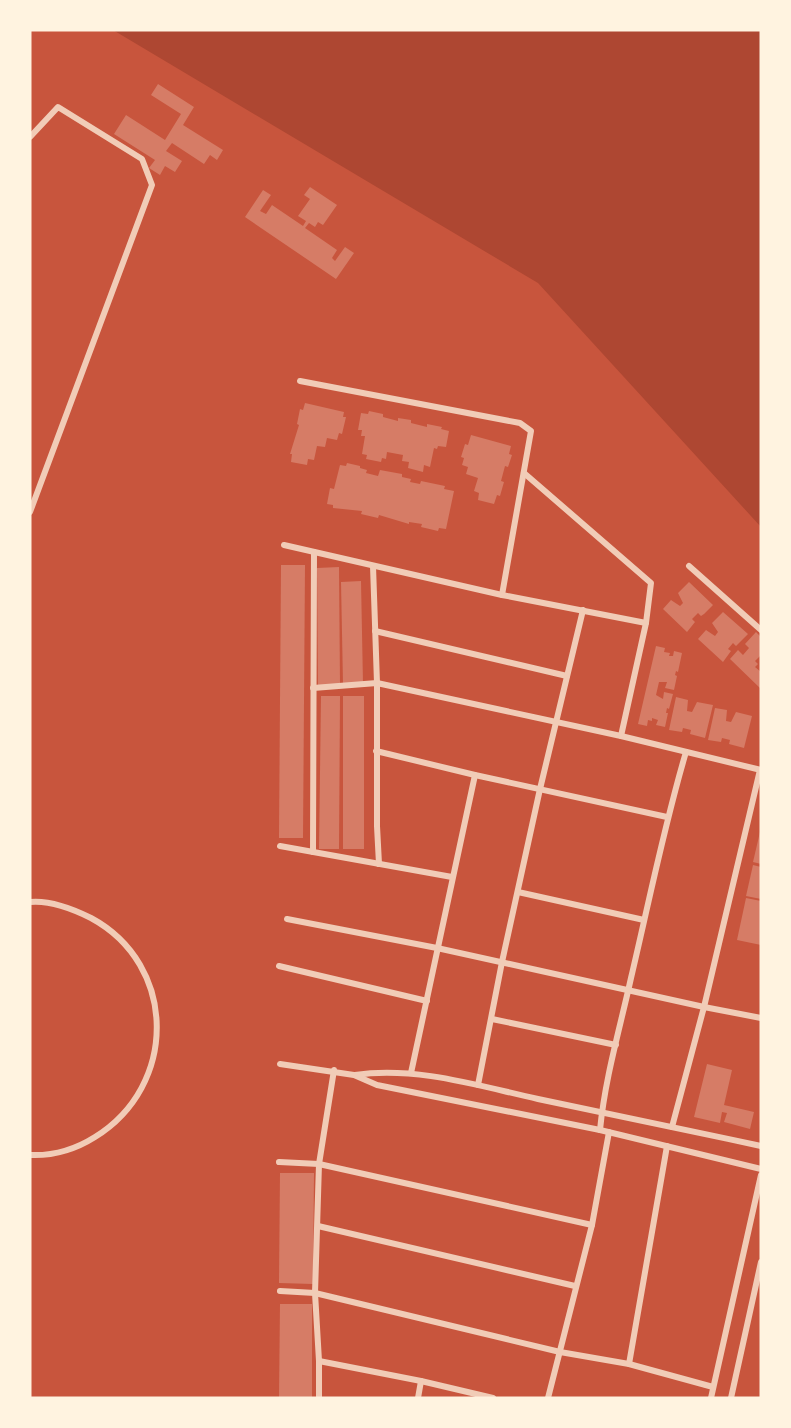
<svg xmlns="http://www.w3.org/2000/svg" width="791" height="1428" viewBox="0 0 791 1428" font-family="'PT Sans',sans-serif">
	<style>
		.green { fill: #ae4732 }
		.building { fill: #d67c66 }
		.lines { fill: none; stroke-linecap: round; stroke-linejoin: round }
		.minor { stroke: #f1ccb7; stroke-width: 6 }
	</style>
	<rect width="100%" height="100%" fill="#c8553d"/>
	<path class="green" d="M113,30H761V527L538,283Z"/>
	<g class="building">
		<path d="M158,84L194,107L183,125L223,150L217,160L210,155L204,164L172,143L166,151L182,161L175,172L165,166L160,175L149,168L155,160L114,134L126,115L165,140L181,114L151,95Z"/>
		<path d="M310,187L337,205L323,225L318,222L315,227L309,223L305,228L337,250L332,258L335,261L345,247L354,253L336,279L245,217L263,190L271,195L260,211L266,214L272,205L303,226L306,221L298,216L310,199L304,195Z"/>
		<path d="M305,403L344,412L343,417H346L342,434L339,433L337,440L327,438L325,447L317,446L314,460L308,459L307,465L291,462L292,454H290L299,425L297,424L300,409L303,410Z"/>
		<path d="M369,411L383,414V417L398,421V418L411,420V423L427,427V424L442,427L441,429L449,431L446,447L438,446L437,449L434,448L430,467L424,465L423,472L408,468L409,462L402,461L403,455L387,452L386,459L382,458L381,462L366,459L367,455L362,454L365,436H361L362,430H358L361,413L368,414Z"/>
		<path d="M471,435L511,446L509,454L512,455L508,467L505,466L501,481L504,482L500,496L497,495L494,504L478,500L479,493L474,491L478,478L466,474L468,467L462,465L464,458L461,457L465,444L468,445Z"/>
		<path d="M347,463L360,466V468L367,470L366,473L378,476L380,470L402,474V477L411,479L410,482L420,484L421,481L445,486L444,489L454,491L446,529L439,528L438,531L421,527L422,524L409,522V524L379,515L378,518L361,514L362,511L333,508V505L327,504L330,488L334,489L340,465L346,466Z"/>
		<path d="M281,565H305L303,838H279Z"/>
		<path d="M339,567L340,685H318L317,568Z"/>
		<path d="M361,581L363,684H343L341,582Z"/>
		<path d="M689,582L713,605L704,614L701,616L698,613L692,619L695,622L687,632L663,609L671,600L680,606L683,603L678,593Z"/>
		<path d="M723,612L748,634L736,646L733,643L728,649L731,651L723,662L698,639L706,630L715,636L718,632L712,623Z"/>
		<path d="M756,632L761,637V655L755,661L758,664L755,667L761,672V689L730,659L738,650L743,655L749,648L745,644Z"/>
		<path d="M656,646L665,648L664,652L670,653L669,656H673L674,651L682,653L678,672L676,671L675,675L677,676L674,690L665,688L667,682H659L656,695L663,699L664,692L673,694L669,709L667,708L666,713H668L665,727L656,725L658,720L652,718V721L648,720L647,726L638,724Z"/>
		<path d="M321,696H340L339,849H319Z"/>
		<rect x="343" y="696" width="21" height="153"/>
		<path d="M676,697L688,700L687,711L692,712L697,702L713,705L705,738L690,734L691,730L683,728L682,732L669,730Z"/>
		<path d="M715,708L727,710L726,721L731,722L736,712L752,716L744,748L729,744L730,740L722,738L721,742L708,740Z"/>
		<path d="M760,832H761V864L753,862Z"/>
		<path d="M753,865L761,867V899L746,896Z"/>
		<path d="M746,898L761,901V945L737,940Z"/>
		<path d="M707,1064L732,1070L724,1105L754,1112L750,1129L724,1122L727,1113L722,1112L720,1123L694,1117Z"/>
		<path d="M280,1173H314L313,1284L279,1283Z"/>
		<path d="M280,1304H312V1398H279Z"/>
	</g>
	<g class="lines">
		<g class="minor">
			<path d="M30,137L58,107L142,159L152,185L30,512"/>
			<path d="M300,381L520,423L531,431L502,595"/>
			<path d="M524,473L651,583L646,623L621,736"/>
			<path d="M284,545L502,595L646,623"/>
			<path d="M373,566L377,683V826L379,864"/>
			<path d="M689,566L761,630"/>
			<path d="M375,631L567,676"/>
			<path d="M313,688L377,683L621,736L761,770"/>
			<path d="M376,751L475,775L667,817"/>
			<path d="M280,846L452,877"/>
			<path d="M313,852L314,552"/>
			<path d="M518,892L644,920"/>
			<path d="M30,902C51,900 73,909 91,918C178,965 178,1086 95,1137C76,1149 53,1156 30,1155"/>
			<path d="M287,919L437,948L704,1007L761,1018"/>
			<path d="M279,966L427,1001"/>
			<path d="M492,1019L616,1045"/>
			<path d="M280,1064L354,1075L377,1085L600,1130L761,1169"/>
			<path d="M411,1073L475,775"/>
			<path d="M355,1075C416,1066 479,1086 538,1099C613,1115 687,1130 761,1146"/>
			<path d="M478,1085L502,962L540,789L583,610"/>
			<path d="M672,1127L704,1007L760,770"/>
			<path d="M600,1130C605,1078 620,1028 631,978C649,902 664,826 686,752"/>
			<path d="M279,1162L319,1164L592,1225"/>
			<path d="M318,1226L575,1286"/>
			<path d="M280,1291L315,1293L560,1352L629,1364L713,1387"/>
			<path d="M319,1361L421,1381L493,1398"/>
			<path d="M629,1364L667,1146"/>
			<path d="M319,1398V1361L315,1293L319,1164L334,1070"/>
			<path d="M418,1398L421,1381"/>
			<path d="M548,1398L592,1225L609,1132"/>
			<path d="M711,1398L761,1175"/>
			<path d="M731,1398L761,1262"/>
		</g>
	</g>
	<rect width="791" height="1428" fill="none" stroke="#fff3e0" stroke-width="63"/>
</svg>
